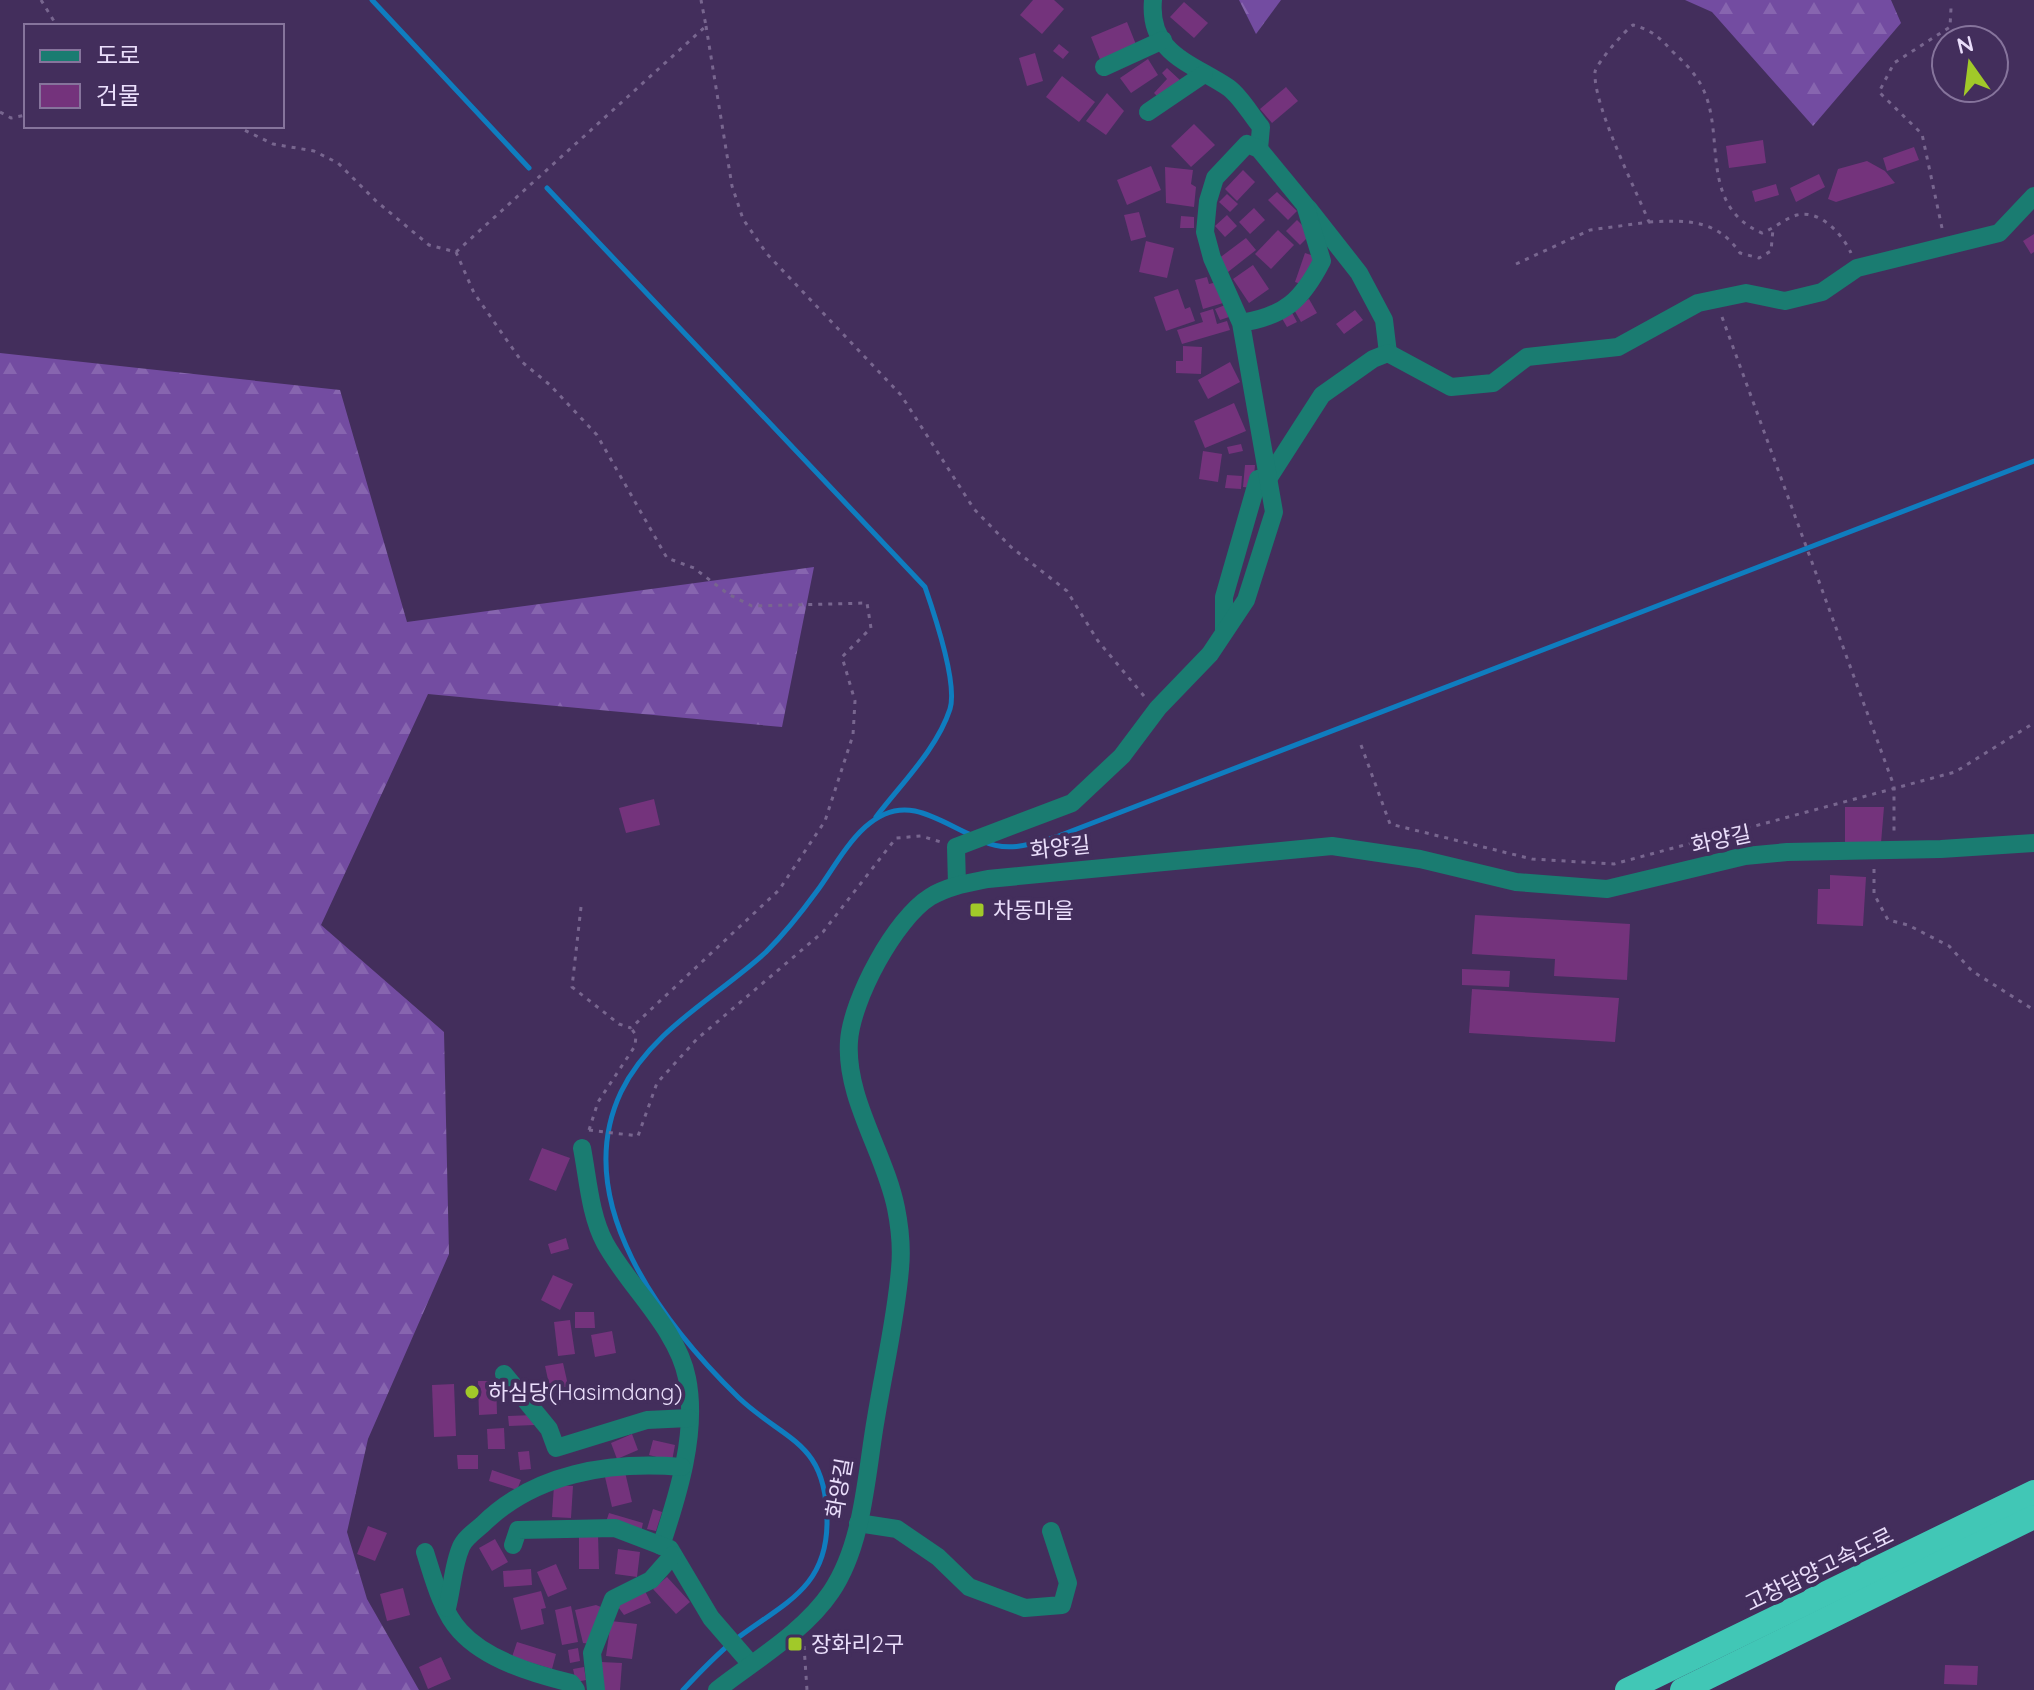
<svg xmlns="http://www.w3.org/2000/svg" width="2034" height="1690" viewBox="0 0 2034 1690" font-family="Quicksand,'Noto Sans KR',sans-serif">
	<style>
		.forest { fill: url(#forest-firs) }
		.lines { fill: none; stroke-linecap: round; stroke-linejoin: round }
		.stream { stroke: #0f7dbf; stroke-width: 5 }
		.building { fill: #74337c }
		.path { stroke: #78668f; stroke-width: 3; stroke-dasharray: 4 6; stroke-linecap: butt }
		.minor { stroke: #1a7c71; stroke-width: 18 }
		.highway { stroke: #41c7b6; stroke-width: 24 }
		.poi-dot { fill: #a1c929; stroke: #432e5c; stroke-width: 3 }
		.labels { text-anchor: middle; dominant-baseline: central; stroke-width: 8; stroke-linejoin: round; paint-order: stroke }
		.street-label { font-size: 22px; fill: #eadefb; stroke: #432e5c }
		.poi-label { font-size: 22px; fill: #eadefb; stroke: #432e5c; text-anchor: start }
	</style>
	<defs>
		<pattern id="forest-firs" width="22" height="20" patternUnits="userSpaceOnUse" patternTransform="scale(2)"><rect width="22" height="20" fill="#734ca1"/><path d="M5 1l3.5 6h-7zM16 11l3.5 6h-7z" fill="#8765af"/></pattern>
	</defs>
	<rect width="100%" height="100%" fill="#432e5c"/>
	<g class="forest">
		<path d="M1239,0H1281L1256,34Z"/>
		<path d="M1685,0H1891L1901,23L1813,126L1712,12Z"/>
		<path d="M0,353L340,390L407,622L814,567L782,727L428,694L321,925L444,1032L449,1254L368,1439L347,1532L367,1599L419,1690H0Z"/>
	</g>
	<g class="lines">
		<g class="stream">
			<path d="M372,0L529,168"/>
			<path d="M547,188L925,587C934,613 958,683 950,709C937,749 901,784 876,817"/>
			<path d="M983,841C1007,853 1032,844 1056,837L2034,461"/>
			<path d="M683,1690C698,1674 714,1657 731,1643C779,1605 828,1591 827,1520C826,1441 786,1442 739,1398C663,1324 569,1202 621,1092C651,1030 717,997 766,952C785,933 801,913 817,891C840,860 867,801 915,811C934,815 953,827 971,835"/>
		</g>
	</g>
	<g class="building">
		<path d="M1033,0H1054L1064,9L1042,34L1020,15Z"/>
		<path d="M1184,2L1208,23L1194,38L1170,17Z"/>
		<path d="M1127,22L1137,47L1101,62L1091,37Z"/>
		<path d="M1059,44L1069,52L1063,59L1053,51Z"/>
		<path d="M1035,53L1043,81L1027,86L1019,58Z"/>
		<path d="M1148,59L1158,75L1131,93L1120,78Z"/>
		<path d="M1167,68L1181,81L1162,101L1154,93L1167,79L1162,73Z"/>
		<path d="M1062,76L1095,102L1079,122L1046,97Z"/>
		<path d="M1286,87L1298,101L1272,123L1260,109Z"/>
		<path d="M1107,93L1124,111L1106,135L1086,121Z"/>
		<path d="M1194,124L1215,145L1191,167L1171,146Z"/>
		<path d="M1763,140L1766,163L1729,168L1726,146Z"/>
		<path d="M1914,147L1919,160L1887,171L1883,158Z"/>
		<path d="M1867,161L1885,171L1895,183L1836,202L1828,199L1838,169Z"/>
		<path d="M1151,166L1161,190L1127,205L1117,180Z"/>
		<path d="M1165,167L1193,170L1191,184L1196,187L1194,207L1166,203Z"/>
		<path d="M1243,170L1255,182L1237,201L1225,189Z"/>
		<path d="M1819,174L1825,187L1796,202L1790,188Z"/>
		<path d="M1776,184L1779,195L1755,202L1752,191Z"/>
		<path d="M1277,192L1297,211L1288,220L1268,200Z"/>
		<path d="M1227,194L1238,204L1230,212L1219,202Z"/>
		<path d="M1254,208L1265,220L1250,234L1239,222Z"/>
		<path d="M1139,212L1146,237L1131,241L1124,215Z"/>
		<path d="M1227,215L1237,226L1225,237L1215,226Z"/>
		<path d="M1181,216L1194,217V228H1180Z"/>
		<path d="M1297,220L1311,234L1300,245L1286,231Z"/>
		<path d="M1278,230L1294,245L1271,269L1255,254Z"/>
		<path d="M2034,234V252L2031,254L2023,241Z"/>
		<path d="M1246,238L1256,250L1228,272L1218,259Z"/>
		<path d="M1146,241L1174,248L1167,278L1139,272Z"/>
		<path d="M1305,253L1317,257L1307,286L1295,282Z"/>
		<path d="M1253,265L1269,289L1249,303L1233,279Z"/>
		<path d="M1207,277L1209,284L1217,282L1223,303L1203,309L1195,280Z"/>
		<path d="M1178,289L1185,309L1190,307L1195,321L1166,331L1154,297Z"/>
		<path d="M1309,299L1317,313L1301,322L1293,308Z"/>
		<path d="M1225,305L1229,317L1220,320L1215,309Z"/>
		<path d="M1213,309L1217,324L1227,321L1230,330L1182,344L1177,330L1203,322L1200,313Z"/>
		<path d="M1290,309L1297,322L1287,327L1280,315Z"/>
		<path d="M1355,310L1363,320L1344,334L1336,324Z"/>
		<path d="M1183,346L1202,347L1201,374L1176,373V361H1183Z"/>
		<path d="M1230,362L1240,382L1208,399L1198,380Z"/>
		<path d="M1234,403L1246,431L1205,448L1194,421Z"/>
		<path d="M1241,444L1243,451L1229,454L1227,447Z"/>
		<path d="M1203,451L1222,454L1218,482L1199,479Z"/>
		<path d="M1245,465H1255L1253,488L1243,487Z"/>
		<path d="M1227,475L1242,476L1241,489L1225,488Z"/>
		<path d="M654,799L660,825L626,833L619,808Z"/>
		<path d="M1845,807H1884L1881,843H1845Z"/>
		<path d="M1830,875L1866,877L1863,926L1817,924L1818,889H1830Z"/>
		<path d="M1475,915L1630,924L1627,980L1554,976L1555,959L1472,954Z"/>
		<path d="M1462,969L1510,971L1509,987L1462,985Z"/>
		<path d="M1472,989L1619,998L1615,1042L1469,1033Z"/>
		<path d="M542,1148L570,1158L556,1191L529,1180Z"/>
		<path d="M566,1238L569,1249L551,1254L548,1244Z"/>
		<path d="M553,1275L573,1284L560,1310L541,1300Z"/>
		<path d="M575,1312H594L595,1328H575Z"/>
		<path d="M570,1320L575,1354L558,1356L554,1322Z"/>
		<path d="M612,1331L616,1353L595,1357L591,1335Z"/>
		<path d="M563,1363L570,1394L552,1398L545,1366Z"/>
		<path d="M478,1381H496L497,1414L479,1415Z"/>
		<path d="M454,1384L456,1436L434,1437L432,1385Z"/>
		<path d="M534,1415L535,1425L509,1426L508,1416Z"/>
		<path d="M504,1428L505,1449H488L487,1429Z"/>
		<path d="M632,1434L638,1450L617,1459L611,1443Z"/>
		<path d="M653,1440L675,1445L672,1461L649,1455Z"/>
		<path d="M529,1451L531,1469L520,1470L518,1452Z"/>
		<path d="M457,1455H478V1469H458Z"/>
		<path d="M492,1470L521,1480L517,1490L489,1481Z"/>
		<path d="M625,1472L632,1502L612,1507L605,1477Z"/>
		<path d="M554,1485L573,1486L571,1518L552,1517Z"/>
		<path d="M653,1509L662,1512L656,1531L647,1529Z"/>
		<path d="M609,1513L643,1523L641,1532L606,1522Z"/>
		<path d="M368,1526L387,1533L375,1561L357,1554Z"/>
		<path d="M579,1534H598L599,1569H579Z"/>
		<path d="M495,1539L508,1562L492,1571L479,1548Z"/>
		<path d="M618,1549L640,1552L637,1577L615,1574Z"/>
		<path d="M556,1564L567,1589L548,1597L537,1572Z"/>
		<path d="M531,1569L532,1585L504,1587L503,1571Z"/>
		<path d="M667,1577L690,1602L676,1614L653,1589Z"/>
		<path d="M403,1588L410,1615L387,1621L380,1594Z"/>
		<path d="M541,1591L546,1608L541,1609L544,1624L521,1630L513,1598Z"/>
		<path d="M645,1591L651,1603L624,1615L616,1604Z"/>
		<path d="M596,1605L606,1609L591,1644L583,1643L575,1610Z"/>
		<path d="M571,1606L578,1642L562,1645L555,1610Z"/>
		<path d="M611,1621L637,1624L632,1659L606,1656Z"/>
		<path d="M517,1642L556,1654L552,1669L512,1657Z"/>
		<path d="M578,1648L580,1661L570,1663L568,1650Z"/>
		<path d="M441,1657L451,1679L428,1689L419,1667Z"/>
		<path d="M601,1662L622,1663L620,1690H599Z"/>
		<path d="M1945,1665L1978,1666L1977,1685L1944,1684Z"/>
		<path d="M584,1667L586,1680L576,1682L573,1669Z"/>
	</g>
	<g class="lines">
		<g class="path">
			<path d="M41,0L57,26"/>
			<path d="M706,26L732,186L743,219L767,254L901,395L974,509L1011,547L1067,591L1098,641L1144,696"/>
			<path d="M0,112L11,118L26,115"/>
			<path d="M236,126L273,144L314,151L338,163L376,201L429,245L456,252L474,293L522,362L550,385L597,435L667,558L694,568L728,594L752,606L867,603L871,628L842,657L855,701L853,735L825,821L779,890L631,1028"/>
			<path d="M1649,222C1686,220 1717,219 1740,253L1759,258L1771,251L1773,229"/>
			<path d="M1942,228L1922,134L1879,92L1894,63L1950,27L1951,8"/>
			<path d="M456,252L706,26L701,0"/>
			<path d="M1516,264L1590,230L1649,222C1635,188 1593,105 1595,72C1596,64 1625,30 1633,25C1652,30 1660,38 1673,52C1685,63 1697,75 1704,91C1725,138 1699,206 1762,233C1773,229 1786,218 1797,215C1820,209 1843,235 1851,253"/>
			<path d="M1722,317L1894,786V831"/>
			<path d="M1361,745L1390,824L1532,859L1614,864L1955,772L2034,723"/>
			<path d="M1874,869V894L1888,920L1908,925L1949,946L1972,971L2034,1010"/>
			<path d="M581,907L572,987L619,1024L631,1028"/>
			<path d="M589,1130L638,1136L657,1083L697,1039L823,932L896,838L921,836L941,842"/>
			<path d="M589,1130L598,1102L635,1046L636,1035L631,1028"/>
			<path d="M804,1646L807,1690"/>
		</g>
		<g class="minor">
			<path d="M1153,0C1148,54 1192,63 1229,88C1241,97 1251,115 1261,127L1259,149"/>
			<path d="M1104,67L1163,40"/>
			<path d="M1148,112L1204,74"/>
			<path d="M1308,208L1359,273L1384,320L1388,353"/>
			<path d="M1224,632V597L1258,479L1270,476L1322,395L1373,359L1388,353L1451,387L1493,383L1527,357L1618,347L1698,303L1746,293L1785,301L1822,292L1857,268L1999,233L2034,196"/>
			<path d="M957,885L956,847L1072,803L1122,756L1158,708L1210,654L1246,600L1274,512L1241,323L1212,258L1205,232L1208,201L1215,178L1247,144L1259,149L1305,205L1322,261C1302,300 1285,316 1241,323"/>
			<path d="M582,1148C588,1179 590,1215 605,1243C629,1287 677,1328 687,1378C698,1432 678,1495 661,1546"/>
			<path d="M504,1374L549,1429L556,1448L647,1420L689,1418"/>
			<path d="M858,1523L897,1529L938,1557L969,1587L1025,1608L1062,1605L1068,1583L1051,1531"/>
			<path d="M513,1545L518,1530L615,1528L670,1549L711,1618L750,1663"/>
			<path d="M425,1552C433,1577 442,1612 460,1631C486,1660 534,1674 571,1683L576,1690"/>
			<path d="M447,1608C452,1589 453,1565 461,1547C464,1539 475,1531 482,1525C534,1473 610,1461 682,1467"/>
			<path d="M596,1690L592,1653L613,1599L651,1580L673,1555"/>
			<path d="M717,1690C754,1661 804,1632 831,1592C864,1543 866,1474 876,1418C884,1369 896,1318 900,1269C902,1249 900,1228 896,1208C885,1153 845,1098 849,1041C852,999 895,919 930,897C948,886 968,883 988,879L1332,846L1420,859L1516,882L1607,889L1745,856L1787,852L1941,849L2034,843"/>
		</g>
		<g class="highway">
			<path d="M1627,1690L2034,1492"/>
			<path d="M1682,1690L2034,1517"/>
		</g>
	</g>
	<g class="poi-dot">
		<rect x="969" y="902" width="16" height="16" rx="4"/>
		<circle cx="472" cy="1392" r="8"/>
		<rect x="787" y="1636" width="16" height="16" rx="4"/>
	</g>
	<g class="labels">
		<g class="street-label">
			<text transform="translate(1721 839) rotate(-12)">화양길</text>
			<text transform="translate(1060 847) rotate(-6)">화양길</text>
			<text transform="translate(839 1488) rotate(-80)">화양길</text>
			<text transform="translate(1819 1569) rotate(-26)">고창담양고속도로</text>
		</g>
		<g class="poi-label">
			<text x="993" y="910">차동마을</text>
			<text x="488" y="1392">하심당(Hasimdang)</text>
			<text x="811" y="1644">장화리2구</text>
		</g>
	</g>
	<rect x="24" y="24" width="260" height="104" fill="#432e5c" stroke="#86749c" stroke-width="2"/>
	<rect x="40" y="50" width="40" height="12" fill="#1a7c71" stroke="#86749c" stroke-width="2"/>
	<text x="96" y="64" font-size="24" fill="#eadefb">도로</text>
	<rect x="40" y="84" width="40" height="24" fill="#74337c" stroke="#86749c" stroke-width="2"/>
	<text x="96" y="104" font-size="24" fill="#eadefb">건물</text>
	<g transform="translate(1970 64) rotate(346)"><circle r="38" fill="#432e5c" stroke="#86749c" stroke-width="2"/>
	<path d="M0-6L14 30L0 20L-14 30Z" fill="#a1c929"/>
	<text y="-12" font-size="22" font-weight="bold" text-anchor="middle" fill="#eadefb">N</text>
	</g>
</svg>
